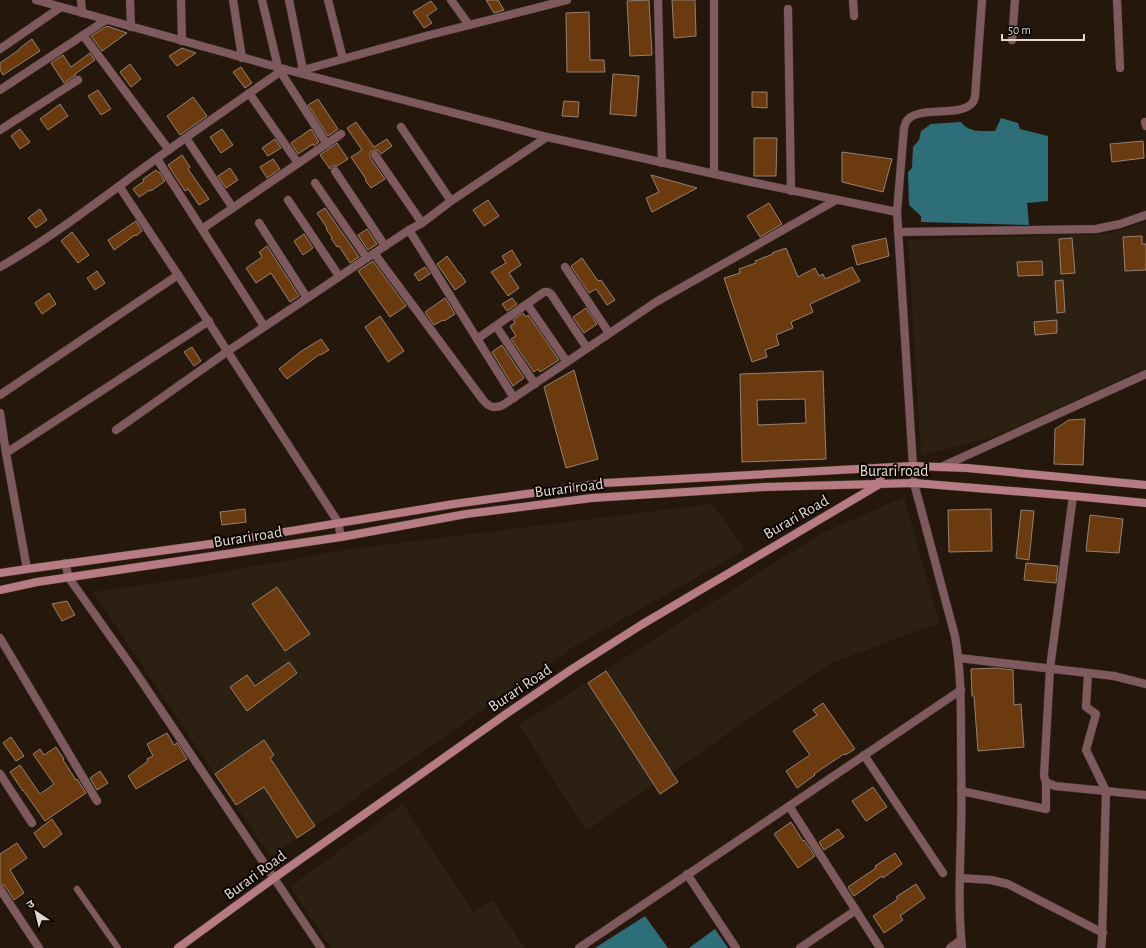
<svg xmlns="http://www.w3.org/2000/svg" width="1146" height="948" viewBox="0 0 1146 948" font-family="'Alegreya Sans','Noto Sans Devanagari',sans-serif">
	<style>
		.industrial { fill: #2b2012 }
		.water { fill: #2d6e78 }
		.building { fill: #6c3a0f; stroke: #948174; fill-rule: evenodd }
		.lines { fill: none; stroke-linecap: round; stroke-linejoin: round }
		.service-casing { stroke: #403228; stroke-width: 7 }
		.minor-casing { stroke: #403228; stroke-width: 9 }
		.secondary-casing { stroke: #403228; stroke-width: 9 }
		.service { stroke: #7e595d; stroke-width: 6 }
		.minor { stroke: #7e595d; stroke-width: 8 }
		.secondary { stroke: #b77b83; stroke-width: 8 }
		.labels { text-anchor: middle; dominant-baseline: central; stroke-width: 4; stroke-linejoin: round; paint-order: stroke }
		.street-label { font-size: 16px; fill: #e2d7d1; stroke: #0a0502 }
	</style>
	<rect width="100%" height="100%" fill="#26170d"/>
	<g class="industrial">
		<path d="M1146,222V368L994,437L921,456L908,240L1106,234Z"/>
		<path d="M904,497L939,623L829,664L586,831L519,725L820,534Z"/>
		<path d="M712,504L745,550L575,646L270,857L93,592L191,578L351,549Z"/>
		<path d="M403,804L473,912L493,900L525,948H331L290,887Z"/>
	</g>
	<g class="water">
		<path d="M1001,118L1018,123L1020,129L1048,136V201L1027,203L1029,225L921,222V216L909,205L908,172L912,168L913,147L919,140L921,131L931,124L961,122C969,133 982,131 995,131Z"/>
		<path d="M645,916L668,948H595Z"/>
		<path d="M715,929L728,948H689Z"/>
	</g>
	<g class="building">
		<path d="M486,0H498L504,10L494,13Z"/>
		<path d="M649,0L652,55L630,56L627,1Z"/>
		<path d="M672,0H695L696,36L674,38Z"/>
		<path d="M431,1L437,9L427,16L432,23L424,28L413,12Z"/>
		<path d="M589,12L590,60H604L605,72H567L566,13Z"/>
		<path d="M107,26L127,33L102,51L91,36Z"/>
		<path d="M32,39L40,51L3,75L0,70V63L20,49V48Z"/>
		<path d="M182,48L196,53L177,66L169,56Z"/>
		<path d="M90,53L95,60L75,74L76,75L64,83L51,63L63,55L71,67Z"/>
		<path d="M130,64L141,79L131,87L120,72Z"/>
		<path d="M241,67L252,83L245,88L233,72Z"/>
		<path d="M613,74L639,76L636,116L610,114Z"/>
		<path d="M98,90L111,109L101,115L88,96Z"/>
		<path d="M752,92H767V108L752,107Z"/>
		<path d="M193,97L207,116L180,135L167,116Z"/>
		<path d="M318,99L338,129L328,136L308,105Z"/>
		<path d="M564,101L579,102L578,117L562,116Z"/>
		<path d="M60,104L68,116L48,130L40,119Z"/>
		<path d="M356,122L374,147L387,139L392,146L381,154L378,150H375L370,152V158L385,179L371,188L365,180L366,179L351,157L362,150L347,128Z"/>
		<path d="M20,129L30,142L20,149L11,136Z"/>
		<path d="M222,129L233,145L221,153L210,137Z"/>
		<path d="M311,129L319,142L314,146L313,144L298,154L291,143Z"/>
		<path d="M754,138H777L776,176H754Z"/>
		<path d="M275,139L281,148L268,156L262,148Z"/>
		<path d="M1143,141L1144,158L1112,162L1110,144Z"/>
		<path d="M337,143L348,159L337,166H332L330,169L320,155Z"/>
		<path d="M842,152L892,159L883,192L842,182Z"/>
		<path d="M182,155L190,167L188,169L209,199L199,205L188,189L185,191L168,165Z"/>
		<path d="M273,159L280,169L267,178L260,167Z"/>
		<path d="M230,168L238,180L226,188L218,176Z"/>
		<path d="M156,170L157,172H159L165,181L151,191L150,190L139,197L133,189L144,181L143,179Z"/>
		<path d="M651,175L697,188L652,212L646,198L659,192Z"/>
		<path d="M488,200L499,216L484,226L473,210Z"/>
		<path d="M769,203L782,224L760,237L747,216Z"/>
		<path d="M325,208L359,257L350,263L339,246L337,247L331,238L332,237L326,229L327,228L317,213Z"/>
		<path d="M40,209L47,220L36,228L28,218Z"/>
		<path d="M136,221L142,231L136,236L135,235L114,250L108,240Z"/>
		<path d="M367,229L377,244L368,250L358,235Z"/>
		<path d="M72,232L89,255L78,263L61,241Z"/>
		<path d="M304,234L313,248L303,255L294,241Z"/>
		<path d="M1142,236V244H1146V270L1125,271L1123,237Z"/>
		<path d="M886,238L889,256L857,265L852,246Z"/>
		<path d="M1072,238L1075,273L1061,274L1059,239Z"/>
		<path d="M267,246L299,296L290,302L271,273L256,283L246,268L262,257L259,252Z"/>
		<path d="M786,248L798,277L815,268L819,276L823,274L825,279L852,267L860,281L810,304L813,312L791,322L793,328L776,335L779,345L765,350L767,357L752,362L724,278L740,273L739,269L756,263L755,261L773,254L772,253Z"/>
		<path d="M512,250L521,265L509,273L519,288L508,296L491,272L506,263L502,256Z"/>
		<path d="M447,256L459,273H460L466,282L455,290L437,264Z"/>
		<path d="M582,258L598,281L601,280L615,300L607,305L596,289L589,293L571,266Z"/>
		<path d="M373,261L406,306L390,317L358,271Z"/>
		<path d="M1042,261L1043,275L1018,276L1017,262Z"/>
		<path d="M425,267L430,274L419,281L414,274Z"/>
		<path d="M97,271L105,283L95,290L87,278Z"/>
		<path d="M1063,280L1065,312L1057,313L1055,281Z"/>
		<path d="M49,293L56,304L42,314L35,303Z"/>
		<path d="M445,298L455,314L444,321L443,320L434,325L425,312Z"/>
		<path d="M512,298L517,304L507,311L502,304Z"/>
		<path d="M586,308L597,324L584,333L573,317Z"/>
		<path d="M523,313L526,317L528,315L559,360L540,372L538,369L534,372L511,339L516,336L510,326L515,323L513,320Z"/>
		<path d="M380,316L404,351L388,362L365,327Z"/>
		<path d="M1057,320V333L1035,335L1034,322Z"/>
		<path d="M321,339L329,350L321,355L320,354L287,379L279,369L300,352Z"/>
		<path d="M502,345L524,378L513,386L492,352Z"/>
		<path d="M192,347L201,361L194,366L184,352Z"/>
		<path d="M574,370L598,459L566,468L544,387Z"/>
		<path d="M823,371L826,459L742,462L740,374ZM805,399L806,423L758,425L757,400Z"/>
		<path d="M1085,419L1083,465L1054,464L1055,429L1069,420Z"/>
		<path d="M245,509L246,522L222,525L220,512Z"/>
		<path d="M991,509L992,551L949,552L948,510Z"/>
		<path d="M1021,510L1034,511L1029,560L1016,558Z"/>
		<path d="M1090,515L1123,519L1119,553L1086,551Z"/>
		<path d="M1026,563L1058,566L1056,583L1024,580Z"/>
		<path d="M277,587L310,634L285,651L252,604Z"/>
		<path d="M67,601L75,615L62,621L52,604Z"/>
		<path d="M289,662L297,673L247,711L230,687L247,675L255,686Z"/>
		<path d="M996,668L1013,670L1014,705L1021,704L1024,747L978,751L974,696H972L971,669Z"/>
		<path d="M606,671L678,782L660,794L588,683Z"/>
		<path d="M823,703L855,749L845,755L844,754L814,774L815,775L797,788L786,771L810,755L793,731L817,715L813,710Z"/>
		<path d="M167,733L174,745L177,743L187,759L136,789L128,776L148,761L147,759L153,756L147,744Z"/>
		<path d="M11,737L24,756L16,761L3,743Z"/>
		<path d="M264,740L274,755L270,758L315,826L297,838L264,787L236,805L215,774Z"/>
		<path d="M56,747L64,759L63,760L76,780L77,779L86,793L45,821L23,790V791L10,772L20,765L40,794L54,784L33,754L40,749L44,755Z"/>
		<path d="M100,771L108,783L97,790L90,778Z"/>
		<path d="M873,787L887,807L866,821L852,801Z"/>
		<path d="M52,819L62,834L44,848L34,833Z"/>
		<path d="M791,822L803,841L804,840L815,856L798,868L774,834Z"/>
		<path d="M838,829L844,837L824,850L819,842Z"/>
		<path d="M17,843L27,858L10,870L24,893L14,900L5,886L0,884V854Z"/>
		<path d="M895,853L902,864L883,878L882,876L854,896L848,887L876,868L875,866Z"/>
		<path d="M916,884L925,898L900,916L903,920L884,933L873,916L898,899L896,897Z"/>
	</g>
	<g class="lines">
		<defs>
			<path id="service" d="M77,889L118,948"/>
			<g id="minor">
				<path d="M36,0L295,72L547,137L751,182L897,212"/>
				<path d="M81,0L82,13"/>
				<path d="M130,0L131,27"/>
				<path d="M181,0L182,41"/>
				<path d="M233,0L242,58"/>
				<path d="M262,0L278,67"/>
				<path d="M289,0L303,70"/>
				<path d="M328,0L343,59"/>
				<path d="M451,0L469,25"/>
				<path d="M658,0L662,163"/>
				<path d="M714,0V174"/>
				<path d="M853,0L854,16"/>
				<path d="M1117,0L1120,68"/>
				<path d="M788,9L791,191"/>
				<path d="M83,35L169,150"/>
				<path d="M1012,40L1015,0"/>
				<path d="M0,49L61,7"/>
				<path d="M280,71L327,144"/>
				<path d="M296,72L426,36L567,0"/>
				<path d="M0,90L106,20"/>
				<path d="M249,93L298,163"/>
				<path d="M1145,122L1146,126"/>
				<path d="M401,127L451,201"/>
				<path d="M0,130L78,80"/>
				<path d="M186,138L233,208"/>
				<path d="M375,155L422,223"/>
				<path d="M157,159L264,326"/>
				<path d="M335,171L385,246"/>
				<path d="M315,183L367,258"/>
				<path d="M119,186L178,275"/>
				<path d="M288,200L339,276"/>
				<path d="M259,223L307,298"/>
				<path d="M202,229L341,134"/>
				<path d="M409,230L514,398"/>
				<path d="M898,232L1096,229L1120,224L1146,215"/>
				<path d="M374,253L483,400C489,407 494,409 503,405L656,302L836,200"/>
				<path d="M0,267C51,238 97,202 145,167C190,134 237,102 284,69"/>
				<path d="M565,267L609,333"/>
				<path d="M527,304L567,362"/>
				<path d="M496,326L535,384"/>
				<path d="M477,339L544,292H548L551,294L587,348"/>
				<path d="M0,395L178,275L338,522L341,537"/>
				<path d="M0,413L6,453L27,569"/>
				<path d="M116,430L228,351L385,246L409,230L422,223L451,201L547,137"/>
				<path d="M6,453L209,321"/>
				<path d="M941,467L1146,374"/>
				<path d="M1073,496L1050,668L1044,776L1046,782L1055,786L1146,795"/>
				<path d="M65,563L69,578L132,667L321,948"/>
				<path d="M0,638L97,801"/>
				<path d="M959,658L1114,676L1146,684"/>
				<path d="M1088,673L1086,707L1096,714L1086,750L1106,791L1102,940L1101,948"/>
				<path d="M864,755L943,873"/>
				<path d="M0,774L32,823"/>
				<path d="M961,791L1046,809V782"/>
				<path d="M789,806L880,948"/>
				<path d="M687,874L736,948"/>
				<path d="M960,878L991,880L1008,884L1103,933"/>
				<path d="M0,889L39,948"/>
				<path d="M579,948L961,690"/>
				<path d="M800,948L856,910"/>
				<path d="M950,948L961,940"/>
				<path d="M962,948C958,909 960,869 961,830C962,799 961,769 961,738C961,704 961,670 955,636L914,483L897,212L904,128C905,126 905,124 906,122C916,104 961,119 973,102C974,101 974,99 975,97L982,0"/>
			</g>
			<g id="secondary">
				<path d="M0,573L27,569L218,543L454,504L605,483L912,466L967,468L1146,485"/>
				<path d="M0,590L37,582L341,537L466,514L592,498L765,487L914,483L1073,496L1146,503"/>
				<path d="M178,948L274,878L506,714L572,669L641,625L878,485L884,468"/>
			</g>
		</defs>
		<use href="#service" class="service-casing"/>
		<use href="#minor" class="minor-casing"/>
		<use href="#secondary" class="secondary-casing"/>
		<use href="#service" class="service"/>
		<use href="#minor" class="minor"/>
		<use href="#secondary" class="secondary"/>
	</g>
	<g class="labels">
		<g class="street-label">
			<text x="894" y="471">Burari road</text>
			<text transform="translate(569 488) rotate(-7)">Burari road</text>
			<text transform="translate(796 517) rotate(-30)">Burari Road</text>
			<text transform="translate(248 537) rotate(-9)">Burari road</text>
			<text transform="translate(520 688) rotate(-34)">Burari Road</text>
			<text transform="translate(255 875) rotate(-36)">Burari Road</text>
		</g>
	</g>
	<g transform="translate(36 912) rotate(325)" stroke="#0a0502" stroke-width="3" paint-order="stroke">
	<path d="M0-3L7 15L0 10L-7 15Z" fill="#e2d7d1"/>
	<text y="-6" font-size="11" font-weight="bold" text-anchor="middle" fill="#e2d7d1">उ</text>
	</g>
	<path d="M1002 34v6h82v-6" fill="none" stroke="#e2d7d1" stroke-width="2"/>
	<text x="1008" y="34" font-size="12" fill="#e2d7d1" stroke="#0a0502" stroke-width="3" paint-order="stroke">50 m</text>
</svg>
